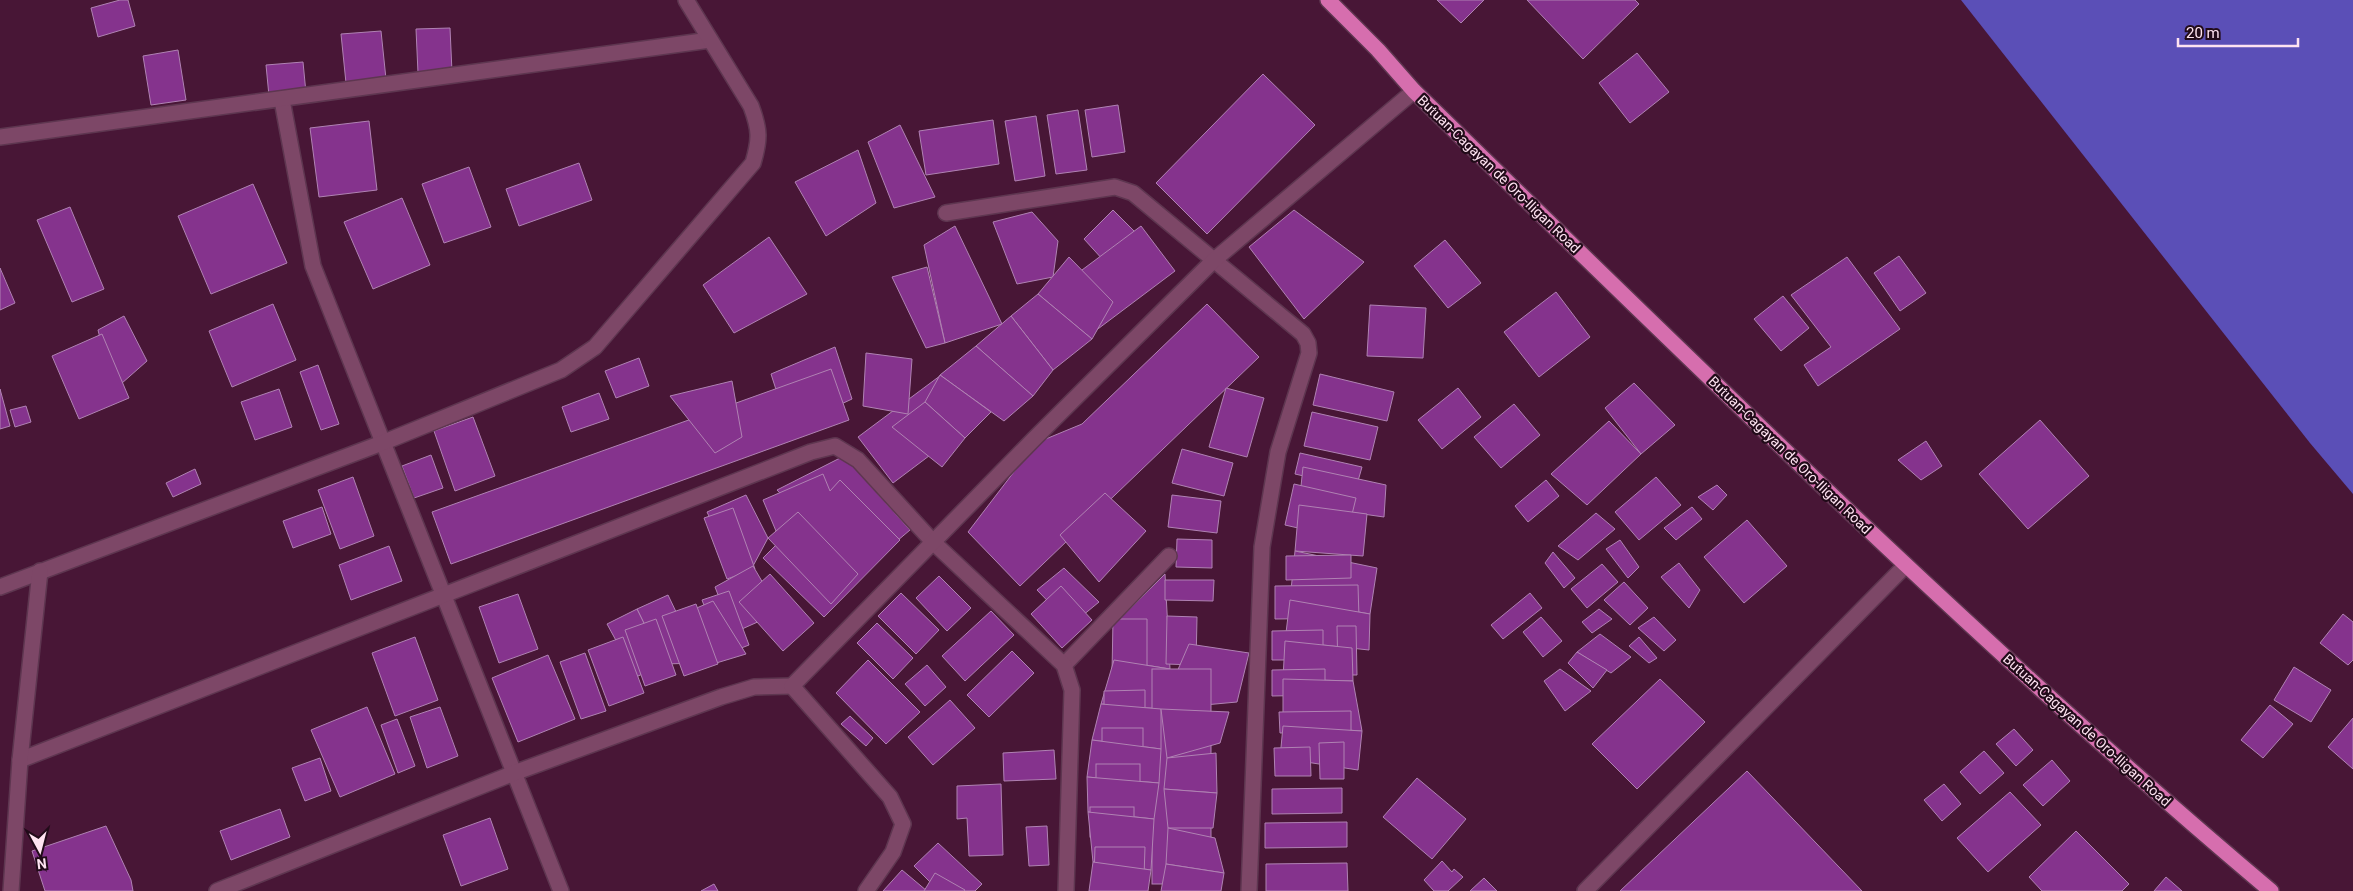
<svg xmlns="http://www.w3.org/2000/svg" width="2353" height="891" viewBox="0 0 2353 891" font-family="Roboto,sans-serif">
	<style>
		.water { fill: #5b4fb7 }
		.building { fill: #85338d; stroke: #b082b3 }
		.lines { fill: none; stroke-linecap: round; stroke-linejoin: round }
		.minor-casing { stroke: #5e3650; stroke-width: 18 }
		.trunk-casing { stroke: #5e3650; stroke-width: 18 }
		.minor { stroke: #7d4767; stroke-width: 15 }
		.trunk { stroke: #d66eae; stroke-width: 15 }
		.labels { text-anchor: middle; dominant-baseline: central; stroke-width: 4.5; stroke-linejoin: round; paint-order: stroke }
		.street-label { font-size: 14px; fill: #fee3f1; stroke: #210b19 }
	</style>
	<rect width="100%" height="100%" fill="#481636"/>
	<path class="water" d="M1961,0H2353V494L2310,443Z"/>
	<g class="building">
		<path d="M120,0H128L135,26L98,37L91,8Z"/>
		<path d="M1437,0H1484L1461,23Z"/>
		<path d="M1527,0H1635L1639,4L1583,59Z"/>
		<path d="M450,28L452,72L418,73L416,29Z"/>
		<path d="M381,31L386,79L346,83L341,34Z"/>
		<path d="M178,50L186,100L151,105L143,56Z"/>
		<path d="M1637,53L1669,92L1630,123L1599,83Z"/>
		<path d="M303,62L306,93L269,96L266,65Z"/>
		<path d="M1263,74L1315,125L1207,234L1156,183Z"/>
		<path d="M1118,105L1125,152L1092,157L1085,110Z"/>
		<path d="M1078,110L1087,170L1056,174L1047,115Z"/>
		<path d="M1036,116L1045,176L1015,181L1005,121Z"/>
		<path d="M993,120L999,164L926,175L919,131Z"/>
		<path d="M369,121L377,190L319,197L310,128Z"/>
		<path d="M900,125L935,197L894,208L868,142Z"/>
		<path d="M858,150L876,203L826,236L795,182Z"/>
		<path d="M579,163L592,200L519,226L506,189Z"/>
		<path d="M469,167L491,227L444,243L422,184Z"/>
		<path d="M253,184L287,263L211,294L178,216Z"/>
		<path d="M402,198L430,265L373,289L344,222Z"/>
		<path d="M70,207L104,289L72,302L37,220Z"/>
		<path d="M1113,210L1155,252L1124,283L1084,239Z"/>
		<path d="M1294,210L1364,262L1304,319L1249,247Z"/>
		<path d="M1032,212L1058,241L1053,277L1017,284L993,222Z"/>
		<path d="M955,226L1002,324L945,343L924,245Z"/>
		<path d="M1141,226L1175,271L893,483L858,437Z"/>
		<path d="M769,237L807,294L734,333L703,285Z"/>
		<path d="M1445,240L1481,283L1448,308L1414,266Z"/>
		<path d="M1899,256L1926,293L1900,311L1874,273Z"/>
		<path d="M1069,257L1113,302L1092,339L1038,294Z"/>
		<path d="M1847,257L1900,329L1818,386L1804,365L1831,347L1791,295Z"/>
		<path d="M927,267L945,343L926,348L892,277Z"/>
		<path d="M0,268L15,303L0,310Z"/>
		<path d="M1556,292L1590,337L1539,377L1504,332Z"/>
		<path d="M1038,294L1092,339L1053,370L1011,316Z"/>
		<path d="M1783,296L1809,328L1781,351L1754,319Z"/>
		<path d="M273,304L296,360L232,387L209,331Z"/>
		<path d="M1207,304L1259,357L1020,586L968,532L1036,443L1082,424Z"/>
		<path d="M1370,305L1426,308L1423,358L1367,356Z"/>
		<path d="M124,316L147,361L113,391L98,330Z"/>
		<path d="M1011,316L1053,370L1033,396L976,346Z"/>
		<path d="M102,334L129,398L79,419L52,356Z"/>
		<path d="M976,346L1033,396L1004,421L940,375Z"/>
		<path d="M835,347L852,399L824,412L829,423L791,436L771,374Z"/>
		<path d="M866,353L912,359L908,414L863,406Z"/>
		<path d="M639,358L649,386L616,398L605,371Z"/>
		<path d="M318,365L339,424L321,430L300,372Z"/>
		<path d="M831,369L849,420L451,564L432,512Z"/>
		<path d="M1320,374L1394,392L1387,421L1313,405Z"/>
		<path d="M940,375L991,412L965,438L925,402Z"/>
		<path d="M732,381L742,437L715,453L670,396Z"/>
		<path d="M1634,383L1675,425L1641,454L1605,408Z"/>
		<path d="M1226,388L1264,398L1247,457L1209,447Z"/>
		<path d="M1458,388L1481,417L1442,449L1418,420Z"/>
		<path d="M0,389L10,426L0,429Z"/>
		<path d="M279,389L292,427L255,440L241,402Z"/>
		<path d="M599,393L609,419L571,432L562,407Z"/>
		<path d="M925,402L965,438L942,467L892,427Z"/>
		<path d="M1514,404L1540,435L1501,468L1474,437Z"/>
		<path d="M26,406L31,422L15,427L10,410Z"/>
		<path d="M1312,412L1378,427L1370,460L1304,446Z"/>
		<path d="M473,417L495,476L455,491L434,431Z"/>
		<path d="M2040,420L2089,476L2028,529L1979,474Z"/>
		<path d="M1609,421L1641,454L1587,505L1551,474Z"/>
		<path d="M1926,441L1942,466L1921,480L1898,460Z"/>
		<path d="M1182,449L1233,463L1224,496L1172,483Z"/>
		<path d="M1300,453L1362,467L1356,488L1295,474Z"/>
		<path d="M431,455L443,488L414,498L402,466Z"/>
		<path d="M844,456L910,530L858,574L777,490Z"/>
		<path d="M1303,467L1386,485L1384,517L1299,505Z"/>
		<path d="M195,469L201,484L173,497L166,483Z"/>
		<path d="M823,474L830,491L840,480L900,540L824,617L763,558L800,521L776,531L763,500Z"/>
		<path d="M353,477L374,536L340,549L318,490Z"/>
		<path d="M1656,477L1681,505L1639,540L1615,512Z"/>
		<path d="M1546,480L1559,496L1528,522L1515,506Z"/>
		<path d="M1294,484L1356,498L1346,539L1285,525Z"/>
		<path d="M1717,485L1727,495L1713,510L1698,497Z"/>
		<path d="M1105,493L1146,531L1099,582L1060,535Z"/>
		<path d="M746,495L768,538L753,566L736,573L707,512Z"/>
		<path d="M1172,495L1221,501L1217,533L1168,527Z"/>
		<path d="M1299,505L1367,514L1363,556L1295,551Z"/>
		<path d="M322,507L331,534L293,548L283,521Z"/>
		<path d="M1692,507L1702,519L1676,540L1664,528Z"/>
		<path d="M733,508L755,569L727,579L704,518Z"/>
		<path d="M798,512L858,574L831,604L768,538Z"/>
		<path d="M1596,513L1615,529L1578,560L1558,546Z"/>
		<path d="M1747,520L1787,566L1744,603L1704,557Z"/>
		<path d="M1177,539L1212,540V568L1176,567Z"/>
		<path d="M1620,540L1639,567L1628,578L1606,549Z"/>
		<path d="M389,546L402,581L351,600L339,565Z"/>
		<path d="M1295,551L1377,568L1370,614L1290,600Z"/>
		<path d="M1553,552L1575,578L1564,588L1545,563Z"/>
		<path d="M1351,555V578L1286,580V556Z"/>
		<path d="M1679,563L1700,590L1689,608L1661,577Z"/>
		<path d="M1602,564L1618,582L1587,608L1571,589Z"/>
		<path d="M753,566L780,612L733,633L715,587Z"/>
		<path d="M1064,568L1099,602L1071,625L1037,590Z"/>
		<path d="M770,574L814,623L783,651L739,602Z"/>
		<path d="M1165,574L1170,669L1114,660V625Z"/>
		<path d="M939,576L971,608L947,631L916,598Z"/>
		<path d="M1165,580H1214L1213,601L1165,600Z"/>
		<path d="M1624,582L1648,608L1630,625L1604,600Z"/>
		<path d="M1358,585L1359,618L1275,619V586Z"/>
		<path d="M1061,586L1092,620L1062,648L1031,614Z"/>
		<path d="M729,591L749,645L723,655L702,600Z"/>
		<path d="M901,593L939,630L916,654L878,616Z"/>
		<path d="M1530,593L1542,608L1503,639L1491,625Z"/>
		<path d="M518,594L538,649L499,663L479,607Z"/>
		<path d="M668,595L678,616L699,663L664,664L637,609Z"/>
		<path d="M1290,600L1370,614L1369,650L1285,641Z"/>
		<path d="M713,601L746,654L713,664L678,616Z"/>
		<path d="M696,604L718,664L684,676L662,616Z"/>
		<path d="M637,609L664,664L636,677L607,624Z"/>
		<path d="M1599,609L1612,619L1592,633L1582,622Z"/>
		<path d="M991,611L1014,635L965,681L942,656Z"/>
		<path d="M2343,614L2353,622V660L2348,665L2320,643Z"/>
		<path d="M1167,616L1197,617L1196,665L1166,664Z"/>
		<path d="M1541,617L1562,641L1543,657L1523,632Z"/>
		<path d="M1654,617L1676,640L1664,651L1638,628Z"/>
		<path d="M656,619L676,675L645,686L625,630Z"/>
		<path d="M1113,619H1147V674L1112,673Z"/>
		<path d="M877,623L913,658L893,679L857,643Z"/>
		<path d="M1337,626H1356L1357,675H1338Z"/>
		<path d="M1323,630V660H1272V631Z"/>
		<path d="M1600,634L1631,657L1611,673L1577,652Z"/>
		<path d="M415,637L438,700L395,716L372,653Z"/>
		<path d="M623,637L644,693L609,706L588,650Z"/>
		<path d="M1639,637L1657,658L1649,663L1629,646Z"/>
		<path d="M1285,641L1352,648L1353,681L1283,679Z"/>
		<path d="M1189,644L1249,653L1237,702L1161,709Z"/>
		<path d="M1012,651L1034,673L989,717L967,695Z"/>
		<path d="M1577,652L1607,670L1593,688L1568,663Z"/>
		<path d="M585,653L606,711L581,719L560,662Z"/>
		<path d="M548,655L575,719L518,742L492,678Z"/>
		<path d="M868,660L920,712L886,744L836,693Z"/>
		<path d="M1114,660L1170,669L1161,709L1101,704Z"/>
		<path d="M927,665L946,687L925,706L905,684Z"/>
		<path d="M2294,667L2331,690L2311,722L2274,700Z"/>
		<rect x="1152" y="669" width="59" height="215"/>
		<path d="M1325,669V695L1272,696V670Z"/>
		<path d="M1560,669L1591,691L1565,711L1544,681Z"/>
		<path d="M1283,679L1353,681L1362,731L1283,726Z"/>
		<path d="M1660,679L1705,722L1637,789L1592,744Z"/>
		<path d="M1145,690V724H1104V691Z"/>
		<path d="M950,700L975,728L933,765L908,737Z"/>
		<path d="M1101,704L1161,709V749L1092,740Z"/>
		<path d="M2270,705L2293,724L2263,758L2241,740Z"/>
		<path d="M367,707L395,774L340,797L311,730Z"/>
		<path d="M440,707L458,756L427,768L410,717Z"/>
		<path d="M1161,709L1229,712L1220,743L1167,758Z"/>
		<path d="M1351,711V731L1280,733L1279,712Z"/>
		<path d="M850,716L873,738L866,746L841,724Z"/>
		<path d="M2353,718V769L2328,747Z"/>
		<path d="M397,719L415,766L398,773L381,725Z"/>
		<path d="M1283,726L1362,731L1358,770L1280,758Z"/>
		<rect x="1102" y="728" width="41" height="30"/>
		<path d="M2014,729L2033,750L2016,766L1996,744Z"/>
		<path d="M1092,740L1161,749L1159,783L1087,777Z"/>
		<path d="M1344,742V779H1320L1319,743Z"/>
		<path d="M1310,747L1311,776H1275L1274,748Z"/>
		<path d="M1054,750L1056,779L1004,781L1003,753Z"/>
		<path d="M1984,751L2004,773L1980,794L1960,772Z"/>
		<path d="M1216,753L1217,793L1164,789L1167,758Z"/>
		<path d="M320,758L331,791L305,801L292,768Z"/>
		<path d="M2052,760L2070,781L2043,806L2023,785Z"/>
		<rect x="1096" y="764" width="44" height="32"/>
		<path d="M1747,771L1862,891H1620Z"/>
		<path d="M1087,777L1159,783L1154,819L1088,812Z"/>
		<path d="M1417,778L1466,819L1432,859L1383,817Z"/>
		<path d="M1001,784L1003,855L969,856L967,818L957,819V786Z"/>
		<path d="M1944,784L1961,804L1942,821L1924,800Z"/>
		<path d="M1342,788V813L1272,814V789Z"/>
		<path d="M1164,789L1217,793L1213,828H1168Z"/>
		<path d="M2010,792L2041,825L1988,872L1957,838Z"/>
		<rect x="1090" y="807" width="44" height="30"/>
		<path d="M280,809L290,837L231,860L220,831Z"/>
		<path d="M1088,812L1154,819L1151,870L1093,862Z"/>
		<path d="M490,818L508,869L461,886L443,835Z"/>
		<path d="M1347,822V847L1265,848V823Z"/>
		<path d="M106,826L131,880L133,891H45L32,851Z"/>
		<path d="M1047,826L1049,865L1029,866L1026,827Z"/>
		<path d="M1168,828L1215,838L1224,873L1166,864Z"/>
		<path d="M2076,831L2129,884L2122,891H2042L2029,877Z"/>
		<path d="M938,843L982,884L975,891H939L914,866Z"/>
		<path d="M1095,847H1145L1144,877H1094Z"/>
		<path d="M1442,861L1452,872L1454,869L1463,877L1448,891H1434L1424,880Z"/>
		<path d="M1093,862L1151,870L1148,891H1089Z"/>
		<path d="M1347,863L1348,891H1266V864Z"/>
		<path d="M1166,864L1224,873L1221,891H1161Z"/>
		<path d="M902,870L927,891H883Z"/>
		<path d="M935,873L965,890L964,891H924Z"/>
		<path d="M2166,877L2182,891H2154Z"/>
		<path d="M1484,878L1497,891H1470Z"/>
		<path d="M714,884L718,891H701Z"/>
	</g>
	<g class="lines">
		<defs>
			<g id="minor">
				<path d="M282,100L313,266L561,891"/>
				<path d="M0,137L710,40"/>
				<path d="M946,213L1115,187L1133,193L1303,334L1308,343L1309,353L1278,452L1262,547L1249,891"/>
				<path d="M0,587L382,443L561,370L595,347L753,163C760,139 760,130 751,106L686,0"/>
				<path d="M1064,665L1169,556"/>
				<path d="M20,760L811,452L835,446L858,460L934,543L1064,665L1072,690L1066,891"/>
				<path d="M11,891L20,760L40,571"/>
				<path d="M217,891L514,773L721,697L754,687L792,686"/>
				<path d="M866,891L893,852L903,824L890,797L792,686L1034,439L1213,261L1414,91"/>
				<path d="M1585,891L1905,566"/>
			</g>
			<path id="trunk" d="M1328,0L1378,50L1414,91C1694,363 1972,639 2271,891"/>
		</defs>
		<use href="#minor" class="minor-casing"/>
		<use href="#trunk" class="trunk-casing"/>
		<use href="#minor" class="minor"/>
		<use href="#trunk" class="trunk"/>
	</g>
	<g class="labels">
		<g class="street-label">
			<text transform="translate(1499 174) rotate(44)">Butuan-Cagayan de Oro-Iligan Road</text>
			<text transform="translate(1790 455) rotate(44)">Butuan-Cagayan de Oro-Iligan Road</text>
			<text transform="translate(2087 730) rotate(42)">Butuan-Cagayan de Oro-Iligan Road</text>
		</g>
	</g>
	<g transform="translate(40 851) rotate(173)" stroke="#210b19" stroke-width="4" paint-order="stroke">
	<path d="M0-4L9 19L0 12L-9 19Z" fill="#fee3f1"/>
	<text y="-8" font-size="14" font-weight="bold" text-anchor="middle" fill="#fee3f1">N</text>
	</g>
	<path d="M2178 38v8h120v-8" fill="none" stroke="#fee3f1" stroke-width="2.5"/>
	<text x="2186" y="38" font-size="15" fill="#fee3f1" stroke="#210b19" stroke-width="4" paint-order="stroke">20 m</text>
</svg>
